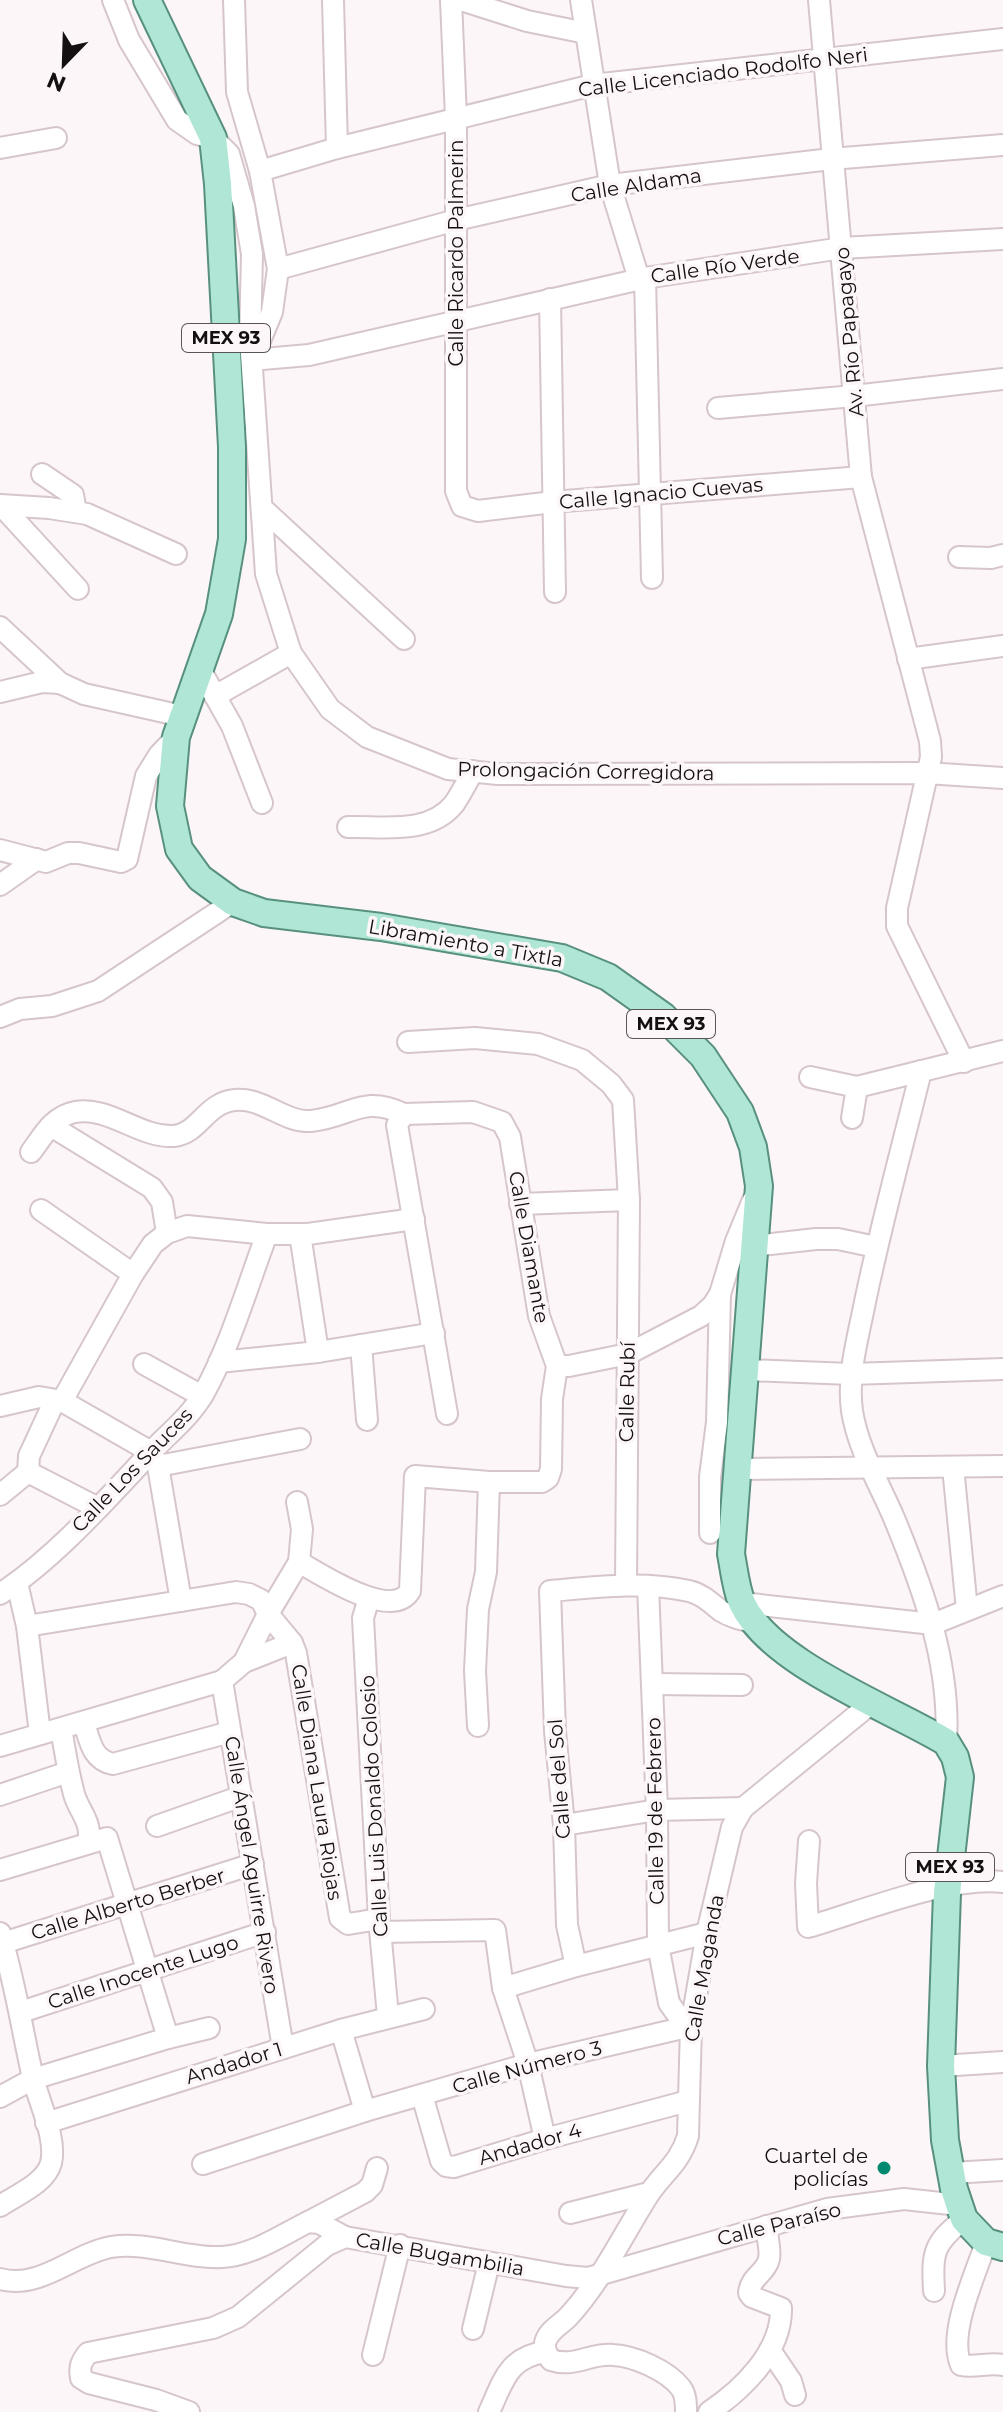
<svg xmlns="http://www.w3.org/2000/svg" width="1003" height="2412" viewBox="0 0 1003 2412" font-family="Montserrat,sans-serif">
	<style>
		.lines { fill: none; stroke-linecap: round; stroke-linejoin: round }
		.minor-casing { stroke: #d6c6cb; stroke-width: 24 }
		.major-casing { stroke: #58907f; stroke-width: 30 }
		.minor { stroke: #fff; stroke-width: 20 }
		.major { stroke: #b0e6d6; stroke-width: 26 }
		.poi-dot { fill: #018a6f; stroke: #fdf6f8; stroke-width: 3 }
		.labels { text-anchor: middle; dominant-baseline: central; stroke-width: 7; stroke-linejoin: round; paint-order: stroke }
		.shield { fill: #fdf6f8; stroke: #5a5456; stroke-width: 2 }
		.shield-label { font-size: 18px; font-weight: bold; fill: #140f10 }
		.street-label { font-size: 20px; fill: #140f10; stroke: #fdf6f8 }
		.poi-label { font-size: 20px; fill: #140f10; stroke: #fdf6f8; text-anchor: end }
	</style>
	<rect width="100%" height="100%" fill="#fdf6f8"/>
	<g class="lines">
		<defs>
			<g id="minor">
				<path d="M113,0L129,40L177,120L197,134L213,138L229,154L244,206L252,254L250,339L266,574L291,653L330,709L367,737L448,769L498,774L926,773L1003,778"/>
				<path d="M234,0L237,92L260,171L278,269L272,312L254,355"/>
				<path d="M333,0L337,148"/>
				<path d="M451,0L456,118V491L462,506L478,511L553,502L861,477"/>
				<path d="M461,0L527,21L586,33"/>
				<path d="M581,0L610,185L639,279"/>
				<path d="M819,0L861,477L930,741L931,757L897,908V926L964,1062"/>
				<path d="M0,148L56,138"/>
				<path d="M260,171L337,148L593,85L1003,39"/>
				<path d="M278,269L456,220L610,185L831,159L1003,145"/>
				<path d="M645,278L652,578"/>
				<path d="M550,299L555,592"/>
				<path d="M252,360L309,355L645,278L842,248L1003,239"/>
				<path d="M718,408L854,396L1003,379"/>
				<path d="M42,474L73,495L76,512"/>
				<path d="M0,505L49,508L87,514L176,554"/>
				<path d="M1,505L78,589"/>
				<path d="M262,508L404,639"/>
				<path d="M959,557L991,558L1003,555"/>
				<path d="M0,627L60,683L84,694L182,716"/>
				<path d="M908,659L1003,646"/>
				<path d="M201,671L232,726L262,803"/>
				<path d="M0,692L42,682L60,683"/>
				<path d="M215,696L291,653"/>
				<path d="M348,827C384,826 429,835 454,804C461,794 467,782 473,771"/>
				<path d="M0,850L46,862L68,853H79L121,862L127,859L146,776L159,755L176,737"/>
				<path d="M0,885L37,859"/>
				<path d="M0,1017L20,1009L52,1006L98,991L233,902"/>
				<path d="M408,1042L475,1038L538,1044L582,1060L611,1084L623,1100L629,1200L626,1584"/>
				<path d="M921,1071C902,1148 881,1225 865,1302C858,1338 847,1374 852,1411C858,1449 879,1483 894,1518C923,1588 951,1665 946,1742"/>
				<path d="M810,1077L857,1087L1003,1051"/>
				<path d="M404,1114L397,1125L447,1414"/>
				<path d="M852,1118L857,1087"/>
				<path d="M51,1126L152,1188L162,1202L167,1233"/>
				<path d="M31,1152C43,1136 53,1116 75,1112C110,1106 139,1138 174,1136C200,1133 205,1103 235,1100C263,1097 284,1123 311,1121C351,1117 362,1094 404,1114"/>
				<path d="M520,1204L629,1200"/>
				<path d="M41,1210L133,1274"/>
				<path d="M300,1234L318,1352"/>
				<path d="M753,1246L816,1239H838L876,1247"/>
				<path d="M361,1345L367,1420"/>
				<path d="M219,1362L318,1352L434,1333"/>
				<path d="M144,1364L202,1396"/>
				<path d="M557,1366H569L628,1354L701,1316L713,1305L720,1294L736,1241L753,1200"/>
				<path d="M746,1370L851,1374L1003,1369"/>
				<path d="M62,1401L133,1274L153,1244L167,1233L187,1226L267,1234H308L414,1219"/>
				<path d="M0,1406L39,1397L62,1401L151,1452L158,1466L300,1439"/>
				<path d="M158,1466L181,1601"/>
				<path d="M953,1467L967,1610"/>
				<path d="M738,1469L1003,1466"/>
				<path d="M28,1472L98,1508"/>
				<path d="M28,1472L29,1456L55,1400"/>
				<path d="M0,1495L28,1472"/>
				<path d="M710,1533V1477L717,1422L720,1294"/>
				<path d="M299,1562C322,1575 391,1621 410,1591L415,1476L489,1482H542L548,1478L551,1469L552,1399L557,1366L539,1316L510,1137L502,1122L473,1112L404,1114"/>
				<path d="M17,1583L27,1626L40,1734"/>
				<path d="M648,1586L657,1810L658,1945L669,2003L679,2017L691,2026"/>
				<path d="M0,1594C55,1558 106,1500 151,1452C169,1433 190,1417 204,1393C231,1344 247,1287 267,1234"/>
				<path d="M369,1598L363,1618L379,1919L388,2016"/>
				<path d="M742,1603L933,1624L1003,1596"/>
				<path d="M27,1626L236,1592L249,1594L261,1600L268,1614L292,1643L296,1653L340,1918L348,1924L379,1919"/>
				<path d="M244,1662L292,1643"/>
				<path d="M222,1681L283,2048"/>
				<path d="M652,1684L742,1685"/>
				<path d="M84,1723C90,1741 92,1760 113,1764L230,1732"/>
				<path d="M478,1726L475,1671L478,1609L486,1572L489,1482"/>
				<path d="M61,1729C65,1750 68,1772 74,1794C79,1812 93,1822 88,1843"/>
				<path d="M0,1746L222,1681L244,1662L268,1614L299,1562L302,1529L297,1502"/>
				<path d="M0,1795L68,1772"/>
				<path d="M564,1825L657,1810L743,1808"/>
				<path d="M157,1826L242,1796"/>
				<path d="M809,1841L806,1883L808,1927C860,1912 952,1875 1003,1882"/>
				<path d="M0,1870L107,1838L168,2038"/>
				<path d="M381,1932L495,1930L503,1988L528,2064L545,2139"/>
				<path d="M0,1933C15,1981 22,2030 33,2078C39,2102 57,2139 51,2163C46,2183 16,2195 0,2206"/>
				<path d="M3,1943L253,1864"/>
				<path d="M576,1966L567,1925L564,1825L555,1731L550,1591C596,1587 643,1581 689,1591C702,1594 711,1603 721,1611C732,1618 744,1620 757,1623"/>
				<path d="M503,1988L576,1966L707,1933"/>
				<path d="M21,2012L265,1932"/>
				<path d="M341,2030L365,2111"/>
				<path d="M941,2066L1003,2062"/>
				<path d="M422,2095L441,2161L446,2166L454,2167L545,2139L688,2101"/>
				<path d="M0,2097L33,2079L168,2038L209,2028"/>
				<path d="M46,2123L341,2030L424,2009"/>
				<path d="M203,2164L365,2111L528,2064L691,2026"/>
				<path d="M951,2173L1003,2170"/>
				<path d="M570,2213L649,2193"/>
				<path d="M308,2222L365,2192L372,2185L377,2168"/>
				<path d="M986,2242C976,2274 947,2333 961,2365C975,2368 989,2362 1003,2365"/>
				<path d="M0,2279C40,2290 73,2254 111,2247C148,2241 185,2259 222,2257C251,2256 282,2235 308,2222L319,2223L345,2237"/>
				<path d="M934,2291C932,2252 933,2244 964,2219"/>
				<path d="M473,2329L489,2263"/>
				<path d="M770,2350L791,2381L795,2395"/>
				<path d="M373,2355L400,2245"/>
				<path d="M189,2412L156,2400L89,2383L81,2378C79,2367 81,2362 88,2353L213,2328L238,2317L327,2245L345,2237L566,2276L588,2278L827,2209L904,2199L959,2205"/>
				<path d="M489,2412C503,2382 508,2357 545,2352"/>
				<path d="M686,2412C686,2403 686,2395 681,2388C667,2370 634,2356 613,2355C589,2353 575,2368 551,2360C547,2355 544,2350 545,2343C548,2330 561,2325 569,2316C601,2281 622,2237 647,2197C662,2173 679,2165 688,2136L691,2026L707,1933L732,1827L743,1808L873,1702"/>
				<path d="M709,2412C742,2390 782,2352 781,2308L752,2297L749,2293C750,2277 766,2273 769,2259C771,2250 767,2236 766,2226"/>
			</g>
			<path id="major" d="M147,0L213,138L218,184L232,447V539L219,614L176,737L170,806L179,849L200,878L233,902L264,913L381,927L562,958L608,977L663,1016L703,1056L740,1112L753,1147L759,1186L731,1554C734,1569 736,1589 742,1603C769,1663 890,1708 946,1742L955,1757L960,1777L947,1893L941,2066L945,2140L954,2189L964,2219L986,2242L1003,2247"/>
		</defs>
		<use href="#minor" class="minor-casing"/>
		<use href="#major" class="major-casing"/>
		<use href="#minor" class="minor"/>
		<use href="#major" class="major"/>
	</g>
	<circle class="poi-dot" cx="884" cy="2168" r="8"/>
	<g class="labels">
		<g class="shield">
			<rect x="182" y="324" width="88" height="28" rx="6"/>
			<rect x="627" y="1010" width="88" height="28" rx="6"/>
			<rect x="906" y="1853" width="88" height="28" rx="6"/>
		</g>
		<g class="shield-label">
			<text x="226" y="338">MEX 93</text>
			<text x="671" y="1024">MEX 93</text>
			<text x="950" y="1867">MEX 93</text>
		</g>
		<g class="street-label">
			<text transform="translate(723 72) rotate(-7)">Calle Licenciado Rodolfo Neri</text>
			<text transform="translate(636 185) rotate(-9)">Calle Aldama</text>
			<text transform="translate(456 253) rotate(-90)">Calle Ricardo Palmerin</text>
			<text transform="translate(725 266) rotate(-8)">Calle Río Verde</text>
			<text transform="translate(849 332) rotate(-95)">Av. Río Papagayo</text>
			<text transform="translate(661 493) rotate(-5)">Calle Ignacio Cuevas</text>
			<text transform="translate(586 771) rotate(1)">Prolongación Corregidora</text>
			<text transform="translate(466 943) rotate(10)">Libramiento a Tixtla</text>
			<text transform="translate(529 1247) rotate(80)">Calle Diamante</text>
			<text transform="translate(627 1392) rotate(-89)">Calle Rubí</text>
			<text transform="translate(132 1470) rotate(-46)">Calle Los Sauces</text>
			<text transform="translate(559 1779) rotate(-94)">Calle del Sol</text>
			<text transform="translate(317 1782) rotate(81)">Calle Diana Laura Riojas</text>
			<text transform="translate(374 1806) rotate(-93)">Calle Luis Donaldo Colosio</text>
			<text transform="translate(655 1811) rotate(-91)">Calle 19 de Febrero</text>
			<text transform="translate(252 1865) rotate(81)">Calle Ángel Aguirre Rivero</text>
			<text transform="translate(128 1904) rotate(-17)">Calle Alberto Berber</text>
			<text transform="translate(704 1968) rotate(-80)">Calle Maganda</text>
			<text transform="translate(143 1972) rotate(-18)">Calle Inocente Lugo</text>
			<text transform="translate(234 2063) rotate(-17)">Andador 1</text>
			<text transform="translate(527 2067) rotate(-15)">Calle Número 3</text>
			<text transform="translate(530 2144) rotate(-16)">Andador 4</text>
			<text transform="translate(779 2224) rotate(-14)">Calle Paraíso</text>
			<text transform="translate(440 2254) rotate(10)">Calle Bugambilia</text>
		</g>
		<g class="poi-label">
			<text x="868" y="2156">Cuartel de<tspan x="868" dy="23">policías</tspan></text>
		</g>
	</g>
	<g transform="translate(64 64) rotate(203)" stroke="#fdf6f8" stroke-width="6" paint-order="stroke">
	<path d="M0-6L14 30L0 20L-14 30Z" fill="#140f10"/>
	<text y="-12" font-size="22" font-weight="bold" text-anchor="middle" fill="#140f10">N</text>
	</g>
</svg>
